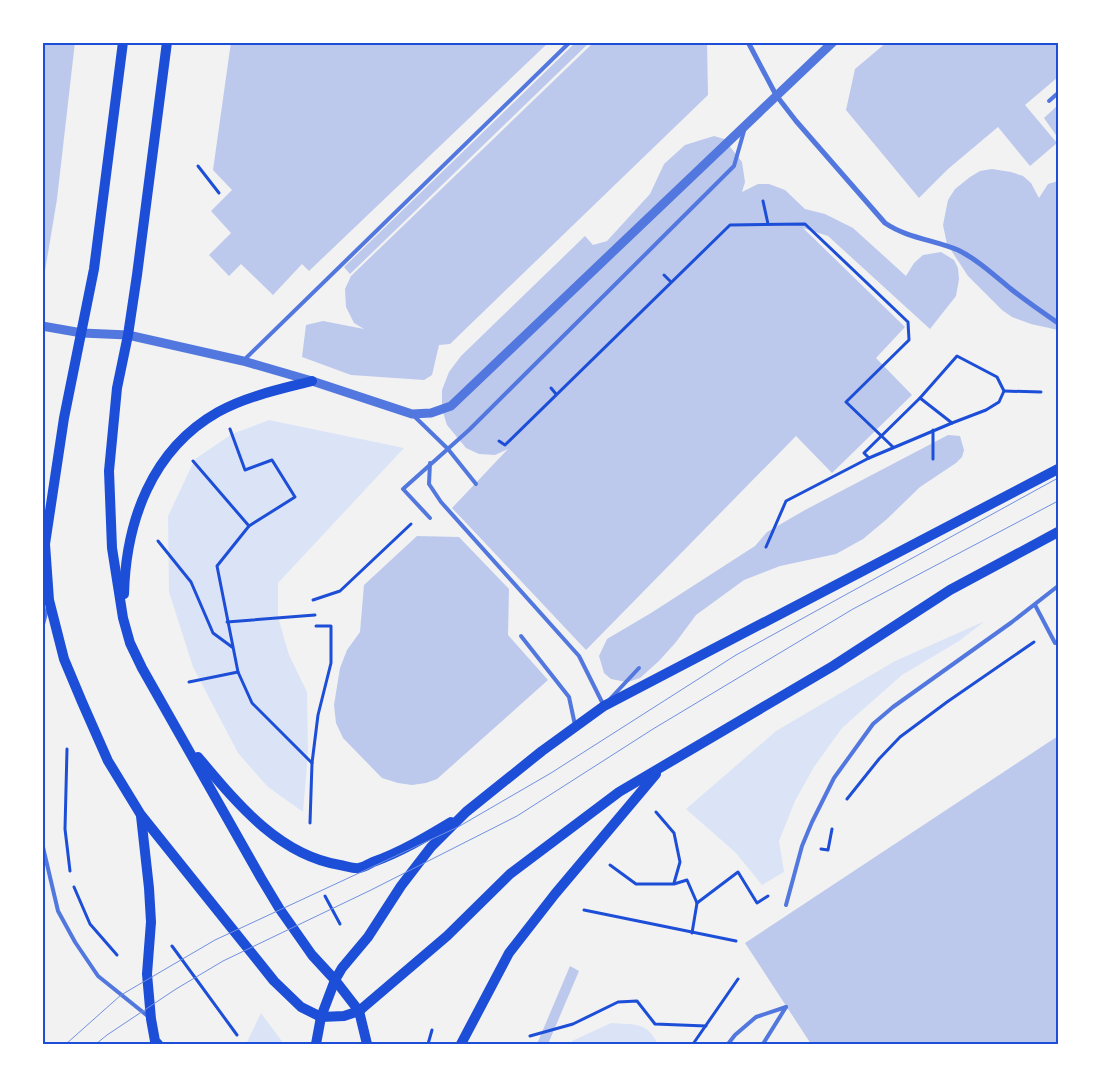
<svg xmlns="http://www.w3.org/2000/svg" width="1101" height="1087" viewBox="0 0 1101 1087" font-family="'Alegreya Sans',sans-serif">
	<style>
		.green { fill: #dbe4f7 }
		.building { fill: #bdc9ec }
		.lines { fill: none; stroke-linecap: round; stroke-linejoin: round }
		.path { stroke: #1d4ed8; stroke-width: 3 }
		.service { stroke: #5277de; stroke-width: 4 }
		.minor { stroke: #5277de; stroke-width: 5 }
		.tertiary { stroke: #5277de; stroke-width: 9 }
		.secondary { stroke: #1d4ed8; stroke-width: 10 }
		.tram { stroke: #7290e2; stroke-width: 1 }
		.neatline { fill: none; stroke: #1d4ed8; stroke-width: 2 }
	</style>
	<rect width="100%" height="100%" fill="#f2f2f2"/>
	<g class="green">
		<path d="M269,420L404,448L278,583V617L289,655L307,692L308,752L303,812L268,787L238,753L193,667L169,592L168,516L195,459L232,434Z"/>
		<path d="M985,621L959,641L902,675L842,728L814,767L795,801L779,841L784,872L762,885L736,853L686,809L776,731L895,661Z"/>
		<path d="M261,1013L284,1044H246Z"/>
		<path d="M611,1023C635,1025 646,1021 658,1044H571L572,1041Z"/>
	</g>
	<g class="building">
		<path d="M42,42H75L57,199L43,283Z"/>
		<path d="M231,42H549L309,271L302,264L273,295L241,264L229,276L209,255L231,233L211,211L232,190L213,170Z"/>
		<path d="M576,42H590L350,274L344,267Z"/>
		<path d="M594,42H707L708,95L450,344L439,345L432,375L424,380L351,375L302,357L306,325L323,321L364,329L354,323L346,307L345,289L351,276Z"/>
		<path d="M887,42H1058V77L1025,105L1057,143L1030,166L998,127L948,169L919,198L846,110L855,69Z"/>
		<path d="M1058,105V138L1044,118Z"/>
		<path d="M714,136L724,139L742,162L745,182L742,192L758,184H769L785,190L805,209L825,214L853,228L906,276L914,263L923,255L941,252L954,260L958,268L959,279L956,296L930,329L828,236L803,228L905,327L876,358L912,395L832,473L796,436L586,650L452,508L508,449L495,455L479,454L466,448L447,425L442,409V390L449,372L461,356L585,236L593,245L607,241L650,194L664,164L685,145Z"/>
		<path d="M992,169L1011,172L1023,176L1031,183L1039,198L1048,184L1058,181V330L1031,324L1012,317L1002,310L968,276L947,244L943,225L948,200L955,189L970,177L980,171Z"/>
		<path d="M948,435L960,436L964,450L962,457L956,463L920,487L887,519L863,539L836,554L780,566L744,580L696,615L676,642L659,661L640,678L628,682L621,681L611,679L604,673L599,656L607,639L651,613L755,546L767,532L805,510Z"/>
		<path d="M417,536L459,537L509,589L508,635L548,680L437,779L426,783L412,785L398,783L382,778L343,738L336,723L334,705L340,668L347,650L360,632L364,585Z"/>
		<path d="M1058,736V1044H811L745,943Z"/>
		<path d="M570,966L579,971L548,1044H537Z"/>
	</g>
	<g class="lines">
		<g class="path">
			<path d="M198,166L219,193"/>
			<path d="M763,201L768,224"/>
			<path d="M664,275L671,282"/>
			<path d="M957,356L997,377L1004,391L999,402L986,410L952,423L920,398Z"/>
			<path d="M551,388L556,394"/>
			<path d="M1004,391L1041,392"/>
			<path d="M230,429L245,470L272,460L295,497L249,526"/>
			<path d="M933,430V459"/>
			<path d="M499,441L505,445L730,225L805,224L908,322L909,340L846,402L893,447"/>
			<path d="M869,458L864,453L920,398"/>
			<path d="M193,461L249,526L217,566L238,672L252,703L312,763"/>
			<path d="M158,541L191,582L213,633L232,647"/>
			<path d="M766,547L786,501L869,458L952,423"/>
			<path d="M313,600L340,591L411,524"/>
			<path d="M227,622L315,615"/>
			<path d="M189,682L238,672"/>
			<path d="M67,749L65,829L70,871"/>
			<path d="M847,799L879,759L900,737L947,702L1034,642"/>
			<path d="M656,812L674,833L680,862L674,883"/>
			<path d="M310,823L312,763L318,715L331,663V626H316"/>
			<path d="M821,849L828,850L832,829"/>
			<path d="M610,865L636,884H674L687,880L697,903L692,933"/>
			<path d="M74,887L90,924L117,955"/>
			<path d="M325,896L340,924"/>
			<path d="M697,903L738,872L757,903L768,896"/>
			<path d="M584,910L736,941"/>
			<path d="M172,946L237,1035"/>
			<path d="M530,1036L573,1024L618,1002L637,1001L655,1024L706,1026"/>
			<path d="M428,1044L432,1030"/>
			<path d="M693,1044L738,979"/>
		</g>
		<g class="service">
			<path d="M1049,101L1058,93"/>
			<path d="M243,361L570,42"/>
			<path d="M414,416L448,449L476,484"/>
			<path d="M430,463L429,484L441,502L579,656L604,706"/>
			<path d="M430,518L403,489L469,430L734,166L744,131"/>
			<path d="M1035,605L1055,643"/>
			<path d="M42,628L48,606"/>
			<path d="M521,636L569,697L575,725"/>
			<path d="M610,699L639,668"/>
			<path d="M42,843L58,911L75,942L98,976L149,1017"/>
			<path d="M786,905L802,846L812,822L834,778L873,724L893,707L1012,622L1058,586"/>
			<path d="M728,1044L735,1035L756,1017L786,1007"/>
			<path d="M763,1044L786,1007"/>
		</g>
		<path class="minor" d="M748,42L776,95L796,121L885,223C907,238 934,240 958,250C978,260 994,275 1011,289C1026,301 1042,312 1058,323"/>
		<path class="tertiary" d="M42,326L82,333L128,335L243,361L312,381L412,414L431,413L451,406L833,42"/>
		<g class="secondary">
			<path d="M123,42L94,269L64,418L45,544L49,600L64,659L82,702L108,761L141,815L274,981L301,1007L321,1017L344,1016L359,1011L447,936L510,874L619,792L833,666L950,590L1058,532"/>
			<path d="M167,42L137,275L128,335L117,388L109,471L112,548L123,618L130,643L142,668L261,878L279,908L312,955L335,980L359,1011L367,1044"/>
			<path d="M124,594C126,522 151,450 218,412C247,396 281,389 312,381"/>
			<path d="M198,757C236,802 278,855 340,865C346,866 354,869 359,868C364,867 369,864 373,862C401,852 426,837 451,822"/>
			<path d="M141,816L149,888L151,922L147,974L151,1019L155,1041L158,1044"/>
			<path d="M316,1044L321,1017L335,980L342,968L368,937L401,886L431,847L466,812L542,751L604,706L1058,469"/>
			<path d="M461,1044L509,953L555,894L656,774"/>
		</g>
		<g class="tram">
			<path d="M66,1044L121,995L215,940L458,827L551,773L736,655L1058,478"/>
			<path d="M96,1044L107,1035L176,989L223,961L371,890L517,816L653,729L853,609L1058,501"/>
		</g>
	</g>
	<rect width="1101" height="1087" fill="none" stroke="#ffffff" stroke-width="88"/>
	<rect x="44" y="44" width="1013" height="999" class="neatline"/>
</svg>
